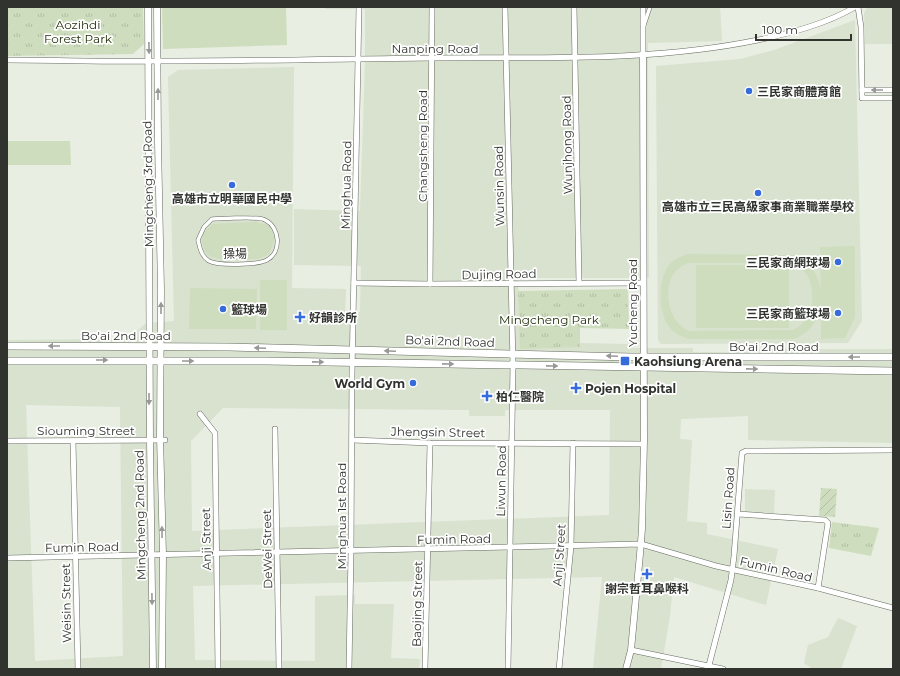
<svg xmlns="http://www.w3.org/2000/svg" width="900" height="676" viewBox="0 0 900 676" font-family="Montserrat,'Noto Sans TC',sans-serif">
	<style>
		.built { fill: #d8e2cf; fill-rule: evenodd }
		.grass { fill: #ceddbd; fill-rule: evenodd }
		.park { fill: url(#park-tufts) }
		.garden { fill: url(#garden-furrows) }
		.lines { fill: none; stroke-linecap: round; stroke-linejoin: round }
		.pedestrian-casing { stroke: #656a5f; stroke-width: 4.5 }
		.minor-casing { stroke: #656a5f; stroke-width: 6 }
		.tertiary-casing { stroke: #656a5f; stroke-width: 7 }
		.secondary-casing { stroke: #656a5f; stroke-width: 8 }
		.pedestrian { stroke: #fff; stroke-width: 3.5 }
		.minor { stroke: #fff; stroke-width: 5 }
		.tertiary { stroke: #fff; stroke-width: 6 }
		.secondary { stroke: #fff; stroke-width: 7 }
		.oneway { fill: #989997 }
		.poi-dot { fill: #356bda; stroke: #fff; stroke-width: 1.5 }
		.labels { text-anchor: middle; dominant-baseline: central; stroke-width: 3.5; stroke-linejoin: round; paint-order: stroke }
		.park-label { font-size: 12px; fill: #202f09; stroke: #fff }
		.street-label { font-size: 12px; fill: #31332f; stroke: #fff }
		.poi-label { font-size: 12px; font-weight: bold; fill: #31332f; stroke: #fff; text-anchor: start }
	</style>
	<defs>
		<pattern id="park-tufts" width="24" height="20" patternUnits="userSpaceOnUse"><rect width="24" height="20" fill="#ceddbd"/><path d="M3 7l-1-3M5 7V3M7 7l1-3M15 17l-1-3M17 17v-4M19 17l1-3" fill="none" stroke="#b1bea3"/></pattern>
		<pattern id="garden-furrows" width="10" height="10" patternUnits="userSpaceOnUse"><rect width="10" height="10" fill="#ceddbd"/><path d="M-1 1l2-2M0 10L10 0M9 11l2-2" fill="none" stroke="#b1bea3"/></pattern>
	</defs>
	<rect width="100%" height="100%" fill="#e8eee2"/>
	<g class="built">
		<path d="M325,7H720L722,41L648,43L649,278H518L519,317L580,347V343L628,344L632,343L631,348H693V352H755V349H893V443L748,440V416L681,419L680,439L692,440L687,521L707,523V534L778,549L766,605L674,577L670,616L661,669H593L602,577L193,586L195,660L315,661V596L355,595V604H394L391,658L420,659L419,669H7V340L128,339L146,323L174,321L168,77L178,70L294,67L292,288L346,289L345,314L360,312L361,266L294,265V209L360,211L365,63V9H325ZM26,405L120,407L123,656L35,661ZM223,408L469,410V416H505V410H610L609,515L192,531L191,441Z"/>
		<path d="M869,7H893V44H865L864,14L866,9Z"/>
		<path d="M855,20L862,321L848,343L661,344L658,340L656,66L740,59L774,50Z"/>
		<path d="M745,489L775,490L774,513L745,512Z"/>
		<path d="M838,618L857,626L841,669H813L804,663L808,645L828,637Z"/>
	</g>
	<g class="grass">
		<path d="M162,7H286L287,45L163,49Z"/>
		<path d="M7,141H70L71,165H7Z"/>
		<path d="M255,222L268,225L272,231L275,239L269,254L258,259L224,260L211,257L205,252L202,242L204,232L211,224Z"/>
		<path d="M855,246V317L845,338L821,339V302C816,322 814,329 795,339H688C681,336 675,334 670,328C657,312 657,274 673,261C677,258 683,256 687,254L800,255L801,258C813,267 818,275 821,290L820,247ZM689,263H793C798,266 804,270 807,275C818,294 812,321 793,330L689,331C668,323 660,284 678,269C681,266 685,264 689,263Z"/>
		<rect x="696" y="265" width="93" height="63"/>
		<rect x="260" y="280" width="27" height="50"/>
		<path d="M190,288L257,289L256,329H189Z"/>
	</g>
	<g class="park">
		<path d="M7,7H143L144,44L133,54L7,56Z"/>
		<path d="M628,289L629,329L580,328V347L520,349L518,291Z"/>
		<path d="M832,522L879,528L871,556L829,548Z"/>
	</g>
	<path class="garden" d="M821,488L837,489L835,517L819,516Z"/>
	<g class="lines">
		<defs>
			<g id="pedestrian">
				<path d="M644,25L650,7"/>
				<path d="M235,218C242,218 260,217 265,220C280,227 282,252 267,260C258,265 218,266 209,261C201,256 200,248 198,240L204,227L212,219Z"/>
			</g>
			<g id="minor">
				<path d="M505,7L513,365L508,669"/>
				<path d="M574,7L579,283"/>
				<path d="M643,7V54"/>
				<path d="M858,7L861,27L862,98H893"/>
				<path d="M7,60C57,60 107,62 157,61C249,61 341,59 432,58C541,57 651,62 758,40C791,33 826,24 855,7"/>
				<path d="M862,90H893"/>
				<path d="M354,283L430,284L643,283"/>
				<path d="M430,284L432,7"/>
				<path d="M200,414L215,433L218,669"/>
				<path d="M275,429L279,669"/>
				<path d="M352,440L430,443L644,444"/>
				<path d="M7,441L165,440"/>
				<path d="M73,441L78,669"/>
				<path d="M738,514L825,520L828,523L818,588"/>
				<path d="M7,558L641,544L716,566L818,588L893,608"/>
				<path d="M631,650L723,669"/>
				<path d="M349,669L351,551L352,373L359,7"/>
				<path d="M425,669L430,443"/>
				<path d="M559,669L571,546L573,443"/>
				<path d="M708,669L731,580L734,556L742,453L746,451L893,450"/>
			</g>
			<g id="tertiary">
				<path d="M148,7L150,440L153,669"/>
				<path d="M157,7L158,142L161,290L160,436L163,555L162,669"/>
				<path d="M626,669L631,650L640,554L642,529L644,441L643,54"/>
			</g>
			<g id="secondary">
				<path d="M7,346L229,347L631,357H893"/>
				<path d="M7,361H266L893,371"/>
			</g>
		</defs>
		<use href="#pedestrian" class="pedestrian-casing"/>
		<use href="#minor" class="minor-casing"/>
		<use href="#tertiary" class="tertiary-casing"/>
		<use href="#secondary" class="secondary-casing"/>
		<use href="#pedestrian" class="pedestrian"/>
		<use href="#minor" class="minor"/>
		<use href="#tertiary" class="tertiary"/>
		<use href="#secondary" class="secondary"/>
	</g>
	<defs><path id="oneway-solid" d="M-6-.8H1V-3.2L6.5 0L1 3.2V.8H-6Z"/></defs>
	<g class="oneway">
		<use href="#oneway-solid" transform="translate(149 48) rotate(89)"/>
		<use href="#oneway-solid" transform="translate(877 90) rotate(-180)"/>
		<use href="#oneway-solid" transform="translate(158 94) rotate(-90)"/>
		<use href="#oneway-solid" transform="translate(161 308) rotate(-90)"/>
		<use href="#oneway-solid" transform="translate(54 346) rotate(-180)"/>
		<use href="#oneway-solid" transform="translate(260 348) rotate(-178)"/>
		<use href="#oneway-solid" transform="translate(390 351) rotate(-178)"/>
		<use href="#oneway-solid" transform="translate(612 356) rotate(-178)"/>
		<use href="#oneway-solid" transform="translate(854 357) rotate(-180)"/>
		<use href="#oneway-solid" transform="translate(102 360)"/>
		<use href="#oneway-solid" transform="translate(188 361)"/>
		<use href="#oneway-solid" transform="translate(318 362) rotate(1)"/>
		<use href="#oneway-solid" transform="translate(448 364) rotate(1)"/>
		<use href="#oneway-solid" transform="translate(552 366) rotate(1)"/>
		<use href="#oneway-solid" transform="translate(752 369) rotate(1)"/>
		<use href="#oneway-solid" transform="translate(149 399) rotate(90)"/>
		<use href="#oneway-solid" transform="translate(162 532) rotate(-91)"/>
		<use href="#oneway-solid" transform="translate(152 599) rotate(89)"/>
	</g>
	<g class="poi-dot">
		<circle cx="749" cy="91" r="4"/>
		<circle cx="232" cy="185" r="4"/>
		<circle cx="758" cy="193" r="4"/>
		<circle cx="838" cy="262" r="4"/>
		<circle cx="223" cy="309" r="4"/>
		<circle cx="838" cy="313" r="4"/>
		<path d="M298 311h4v4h4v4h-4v4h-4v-4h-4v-4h4z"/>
		<rect x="620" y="356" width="10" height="10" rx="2"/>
		<circle cx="413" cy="383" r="4"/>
		<path d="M574 382h4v4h4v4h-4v4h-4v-4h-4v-4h4z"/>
		<path d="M485 390h4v4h4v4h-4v4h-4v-4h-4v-4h4z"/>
		<path d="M645 568h4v4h4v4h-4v4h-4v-4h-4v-4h4z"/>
	</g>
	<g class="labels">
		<g class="park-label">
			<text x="78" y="24">Aozihdi<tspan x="78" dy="14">Forest Park</tspan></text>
			<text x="549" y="319">Mingcheng Park</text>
		</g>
		<g class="street-label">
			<text x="435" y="48">Nanping Road</text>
			<text transform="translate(567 145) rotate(-91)">Wunjhong Road</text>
			<text transform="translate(422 146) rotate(-90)">Changsheng Road</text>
			<text transform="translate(148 184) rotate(-91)">Mingcheng 3rd Road</text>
			<text transform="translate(346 185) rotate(-89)">Minghua Road</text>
			<text transform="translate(499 186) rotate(-91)">Wunsin Road</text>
			<text x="235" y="253">操場</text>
			<text transform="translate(499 274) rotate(-1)">Dujing Road</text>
			<text transform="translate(632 303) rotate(-90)">Yucheng Road</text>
			<text x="126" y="335">Bo'ai 2nd Road</text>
			<text transform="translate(450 341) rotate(2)">Bo'ai 2nd Road</text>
			<text x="774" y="346">Bo'ai 2nd Road</text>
			<text x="86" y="430">Siouming Street</text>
			<text transform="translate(438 432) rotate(1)">Jhengsin Street</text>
			<text transform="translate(501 481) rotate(-89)">Liwun Road</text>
			<text transform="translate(728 498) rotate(-86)">Lisin Road</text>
			<text transform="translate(140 515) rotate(-91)">Mingcheng 2nd Road</text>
			<text transform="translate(341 516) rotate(-90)">Minghua 1st Road</text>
			<text transform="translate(206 539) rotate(-91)">Anji Street</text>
			<text transform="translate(454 539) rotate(-1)">Fumin Road</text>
			<text transform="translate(82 547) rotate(-1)">Fumin Road</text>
			<text transform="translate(267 549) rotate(-91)">DeWei Street</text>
			<text transform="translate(559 555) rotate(-86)">Anji Street</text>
			<text transform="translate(776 569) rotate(13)">Fumin Road</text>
			<text transform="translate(66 603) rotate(-91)">Weisin Street</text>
			<text transform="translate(417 604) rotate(-89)">Baojing Street</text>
		</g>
		<g class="poi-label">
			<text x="757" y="91">三民家商體育館</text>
			<text x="232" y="198" text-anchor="middle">高雄市立明華國民中學</text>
			<text x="758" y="206" text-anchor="middle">高雄市立三民高級家事商業職業學校</text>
			<text x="830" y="262" text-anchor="end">三民家商網球場</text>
			<text x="231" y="309">籃球場</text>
			<text x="830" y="313" text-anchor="end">三民家商籃球場</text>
			<text x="309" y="317">好韻診所</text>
			<text x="634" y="361">Kaohsiung Arena</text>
			<text x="405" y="383" text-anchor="end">World Gym</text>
			<text x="585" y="388">Pojen Hospital</text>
			<text x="496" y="396">柏仁醫院</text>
			<text x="647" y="588" text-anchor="middle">謝宗哲耳鼻喉科</text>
		</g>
	</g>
	<rect width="900" height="676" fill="none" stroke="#31332f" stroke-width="16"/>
	<path d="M756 34v6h95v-6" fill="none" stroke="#31332f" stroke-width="2"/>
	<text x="762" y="34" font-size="12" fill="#31332f" stroke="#ffffff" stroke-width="3" paint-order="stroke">100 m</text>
</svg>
